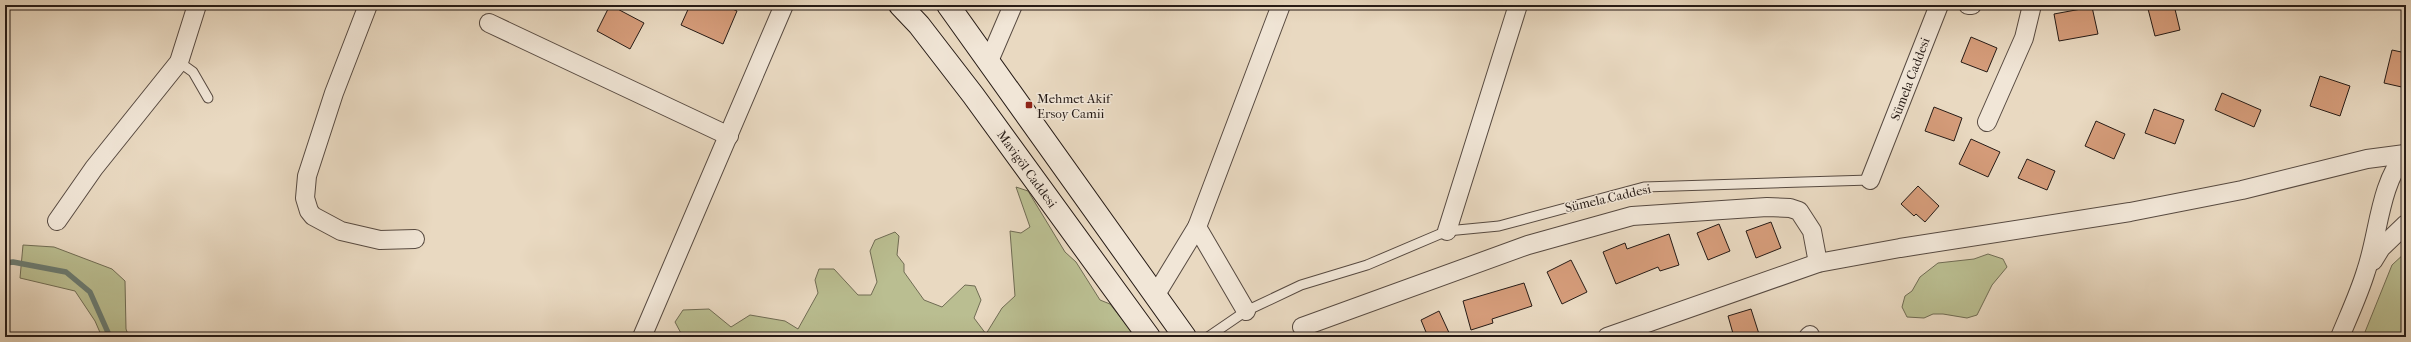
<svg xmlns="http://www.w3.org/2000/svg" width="2411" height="342" viewBox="0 0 2411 342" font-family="'IM FELL French Canon',serif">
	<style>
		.green { fill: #babe91; stroke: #706c54 }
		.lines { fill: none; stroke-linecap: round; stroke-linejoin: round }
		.stream { stroke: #6b7b71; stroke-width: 5.5 }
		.building { fill: #d59c7a; stroke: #261b16 }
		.lane-casing { stroke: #574a41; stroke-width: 11 }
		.street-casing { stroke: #574a41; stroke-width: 20 }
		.secondary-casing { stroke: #261b16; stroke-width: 24 }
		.lane { stroke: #f1e6d7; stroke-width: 9 }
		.street { stroke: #f1e6d7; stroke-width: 18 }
		.secondary { stroke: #f1e6d7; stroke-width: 22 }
		.poi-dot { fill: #8f2418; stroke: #f1e6d7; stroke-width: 1.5 }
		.labels { text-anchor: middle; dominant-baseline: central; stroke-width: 3; stroke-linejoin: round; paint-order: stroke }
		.street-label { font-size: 13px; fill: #261b16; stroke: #f1e6d7 }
		.poi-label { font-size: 13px; fill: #261b16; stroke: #f1e6d7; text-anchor: start }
	</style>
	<rect width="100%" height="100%" fill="#e9d9c1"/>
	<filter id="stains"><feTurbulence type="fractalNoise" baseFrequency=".005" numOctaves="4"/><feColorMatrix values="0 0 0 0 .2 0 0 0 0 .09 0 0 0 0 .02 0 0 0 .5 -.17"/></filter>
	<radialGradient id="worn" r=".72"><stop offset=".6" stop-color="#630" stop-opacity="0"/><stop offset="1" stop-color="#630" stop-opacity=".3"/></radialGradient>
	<g class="green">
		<path d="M1016,187L1028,191L1065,252L1076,262L1100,300L1110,304L1136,337H683L675,322L683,310L709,309L731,327L750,315L785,321L798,329L818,293L815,280L819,269H834L858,295H871L877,282L870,251L875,240L895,232L899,236L897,255L904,264V272L924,300L942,307L965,285L975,286L981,300L974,318L986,334L1002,308L1015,296L1010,231L1021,233L1030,227Z"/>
		<path d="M23,245L54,247L112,269L125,281L126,329L129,337H102L95,321L75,291L20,278Z"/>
		<path d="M2406,252V337H2363L2392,265Z"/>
		<path d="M1988,254L2003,259L2007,267L1992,285L1977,315L1967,318L1943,314H1933L1924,318L1907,317L1902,307L1905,296L1912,291L1920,277L1938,263L1974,259Z"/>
	</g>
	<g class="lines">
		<path class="stream" d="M5,263L13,262L66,272L90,292L110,337"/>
	</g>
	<g class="building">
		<path d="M610,5L644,23L630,49L597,31Z"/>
		<path d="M690,5H724L737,11L723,44L681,25Z"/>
		<path d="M2147,5H2174L2180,30L2155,36Z"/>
		<path d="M2092,7L2098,34L2059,41L2054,14Z"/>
		<path d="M1971,37L1997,48L1987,72L1961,62Z"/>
		<path d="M2392,50L2406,53V88L2384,83Z"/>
		<path d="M2320,76L2350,86L2340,116L2310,106Z"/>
		<path d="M2222,93L2261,110L2254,127L2215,110Z"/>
		<path d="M1934,107L1962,118L1954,141L1925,131Z"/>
		<path d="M2154,109L2184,120L2175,144L2145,133Z"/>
		<path d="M2096,121L2125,134L2114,159L2085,146Z"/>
		<path d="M1971,139L2000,152L1988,177L1959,164Z"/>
		<path d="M2027,159L2055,171L2047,190L2018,178Z"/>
		<path d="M1918,186L1939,206L1925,222L1916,214L1914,216L1901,204Z"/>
		<path d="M1771,222L1781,248L1756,258L1746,231Z"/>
		<path d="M1719,224L1730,251L1708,260L1697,233Z"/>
		<path d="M1669,234L1679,265L1660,271L1658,267L1616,284L1603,252L1625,243L1627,249Z"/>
		<path d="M1571,260L1587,292L1562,304L1547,272Z"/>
		<path d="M1524,283L1532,306L1492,319L1493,323L1471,330L1463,301Z"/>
		<path d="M1751,309L1759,334L1749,337H1734L1728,316Z"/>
		<path d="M1439,311L1451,337H1428L1421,320Z"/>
	</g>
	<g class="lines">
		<defs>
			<g id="lane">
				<path d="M179,62L193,72L208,98"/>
				<path d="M1208,337L1246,311L1301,285L1367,265L1447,231L1499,226L1644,187L1870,180"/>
			</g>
			<g id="street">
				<path d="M368,5L334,93L307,176L305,198L309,211L313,216L341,231L380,240L415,239"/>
				<path d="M1968,5H1972"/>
				<path d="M489,23L729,136"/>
				<path d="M989,61L1013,5"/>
				<path d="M1987,122L2024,38L2032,5"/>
				<path d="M1870,180L1939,5"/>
				<path d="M57,221L94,168L179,62L197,5"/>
				<path d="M1197,227L1246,311"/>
				<path d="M1447,231L1518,5"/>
				<path d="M2373,261L2381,248L2406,224"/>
				<path d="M1155,296L1197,227L1281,5"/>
				<path d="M1302,327L1528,245L1632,216L1767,207L1790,208L1799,211L1812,231L1818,263"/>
				<path d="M642,337L784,5"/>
				<path d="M1607,337L1818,263L1900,248L2130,212L2242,190L2367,159L2405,154"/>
				<path d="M1808,337L1810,335"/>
				<path d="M2340,337C2349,315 2359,294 2366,271C2379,233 2379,185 2406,153"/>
			</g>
			<g id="secondary">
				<path d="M900,5L919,25L973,95L1149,337"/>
				<path d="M948,5L1185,337"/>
			</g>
		</defs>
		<use href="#lane" class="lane-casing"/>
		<use href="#street" class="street-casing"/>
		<use href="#secondary" class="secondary-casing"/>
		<use href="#lane" class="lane"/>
		<use href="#street" class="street"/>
		<use href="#secondary" class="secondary"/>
	</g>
	<rect class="poi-dot" x="1025" y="101" width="8" height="8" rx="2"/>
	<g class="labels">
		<g class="street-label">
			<text transform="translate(1910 79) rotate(-69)">Sümela Caddesi</text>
			<text transform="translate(1027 169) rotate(54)">Mavigöl Caddesi</text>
			<text transform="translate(1608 198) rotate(-13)">Sümela Caddesi</text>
		</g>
		<g class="poi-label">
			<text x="1037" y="98">Mehmet Akif<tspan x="1037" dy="15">Ersoy Camii</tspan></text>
		</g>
	</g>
	<rect width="2411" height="342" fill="none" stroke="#e9d9c1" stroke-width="20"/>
	<rect x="6" y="6" width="2399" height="330" fill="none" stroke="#261b16" stroke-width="2"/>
	<rect x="10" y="10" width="2391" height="322" fill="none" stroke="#261b16"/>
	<rect width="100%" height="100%" filter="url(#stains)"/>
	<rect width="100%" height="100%" fill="url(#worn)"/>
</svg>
